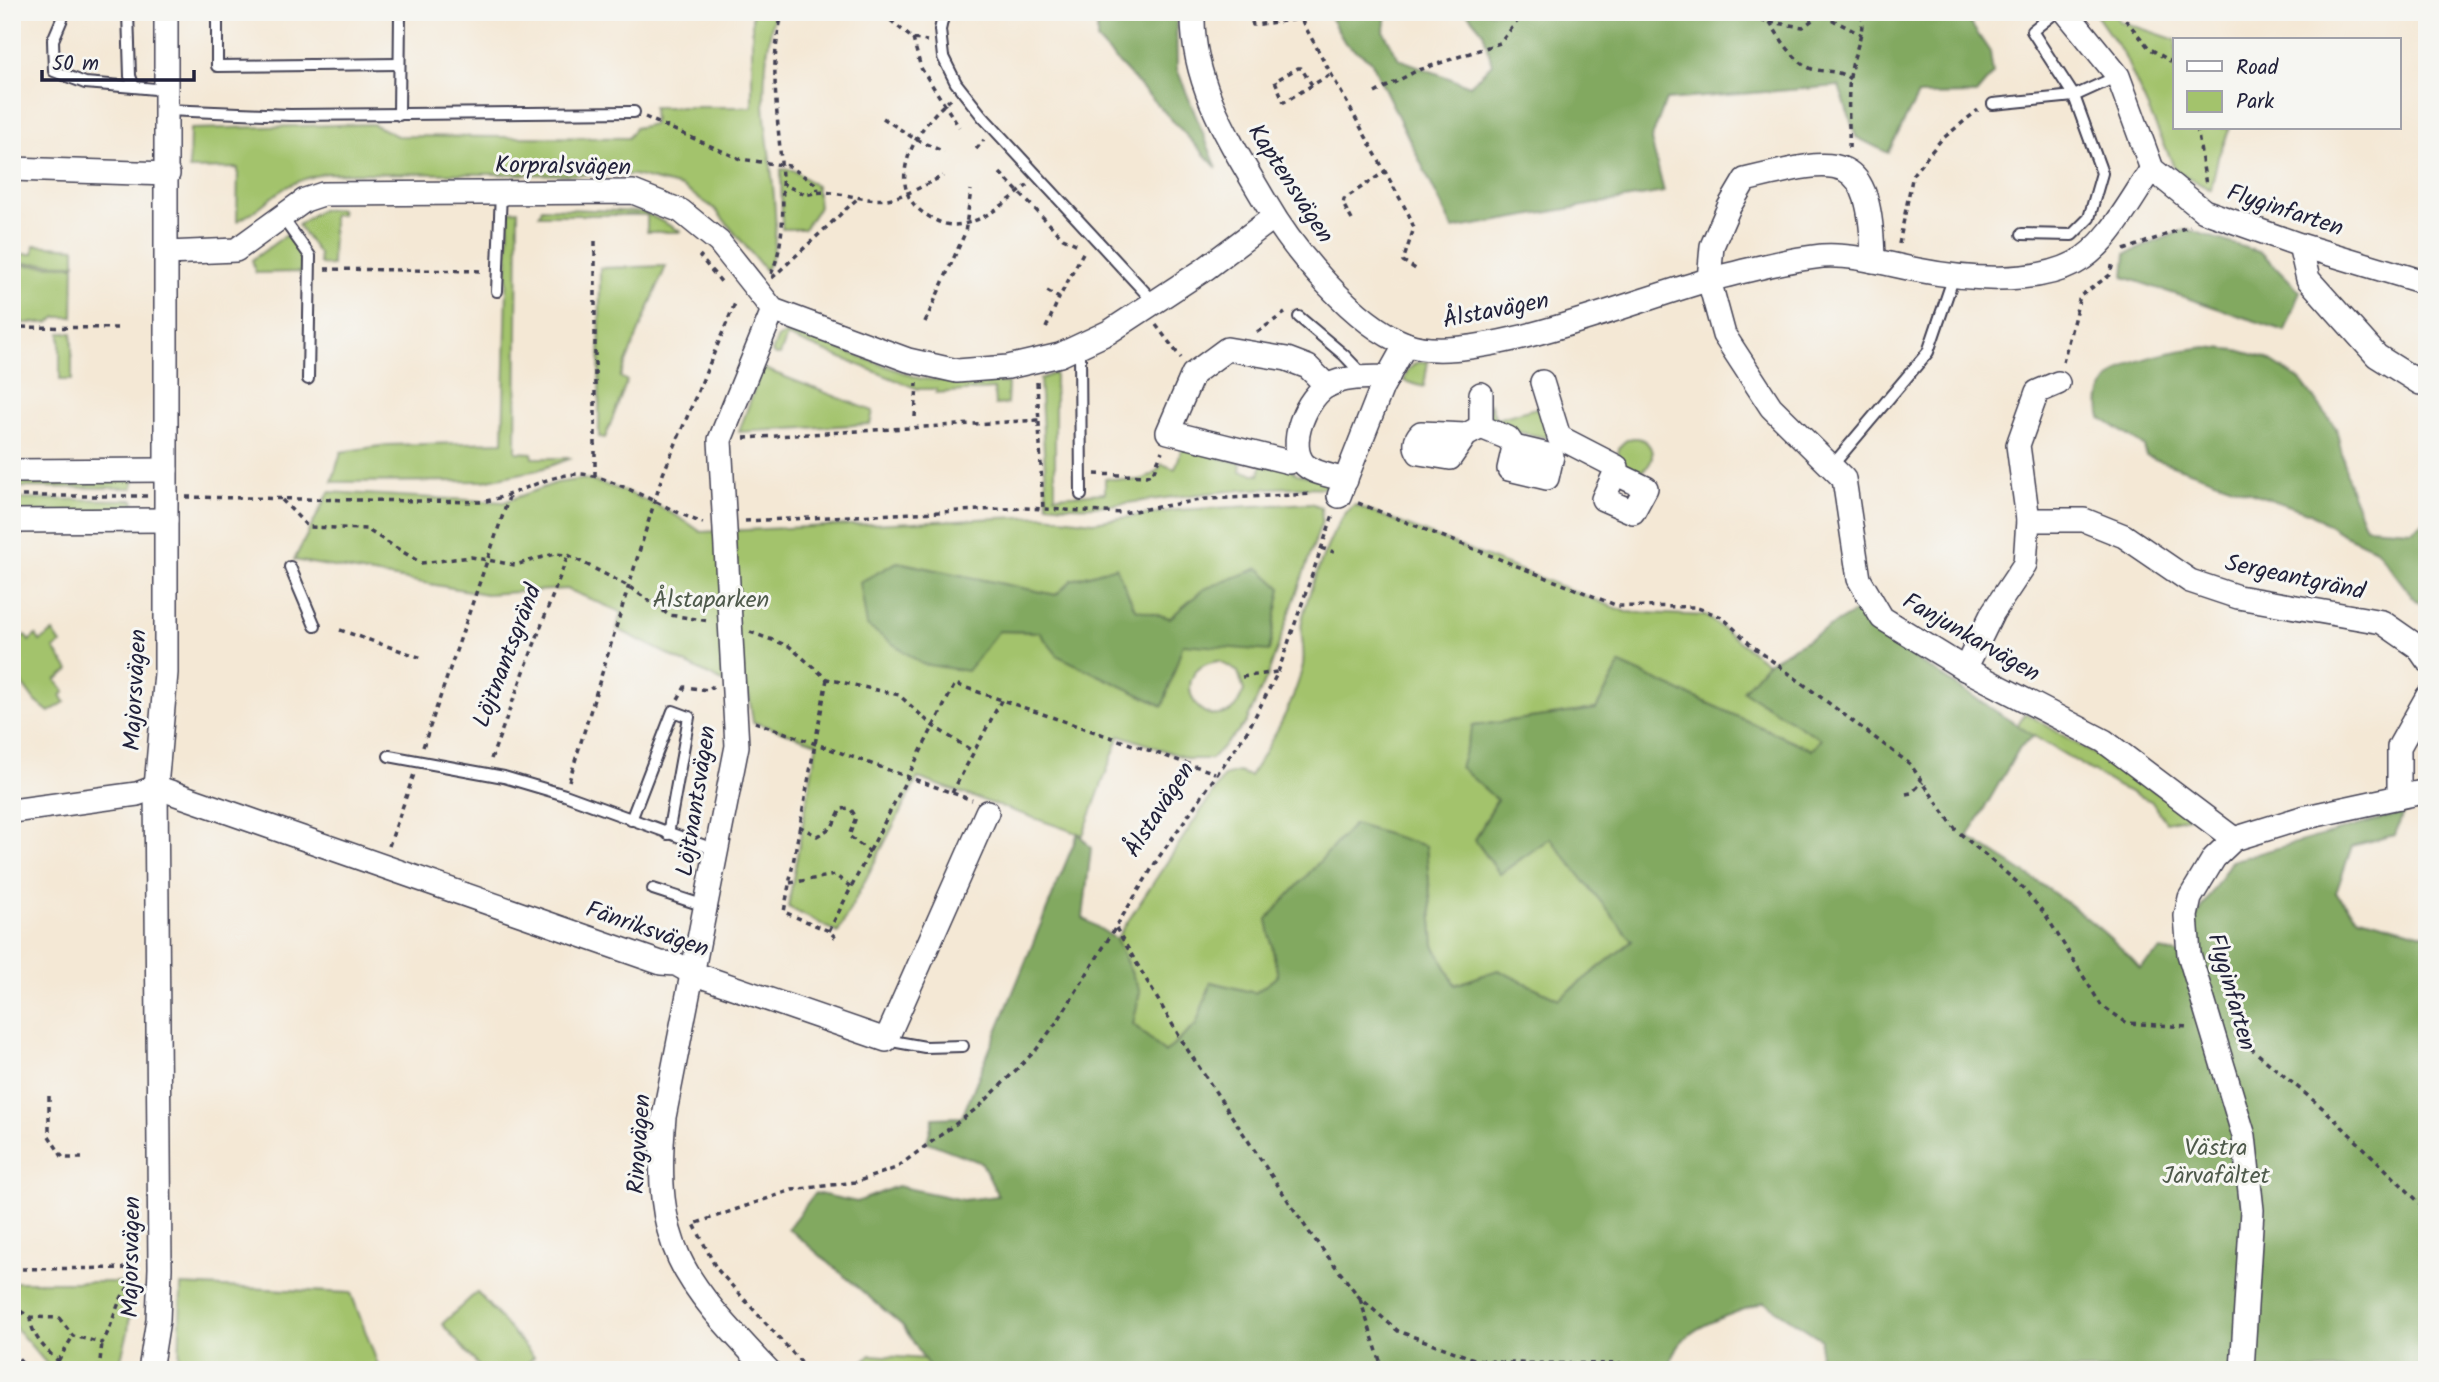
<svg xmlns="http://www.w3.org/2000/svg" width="2439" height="1382" viewBox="0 0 2439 1382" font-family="Kalam,sans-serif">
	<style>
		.green { fill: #a3c36c; stroke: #627254; stroke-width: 2; fill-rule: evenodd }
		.forest { fill: #82a960; stroke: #52664e; stroke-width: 2 }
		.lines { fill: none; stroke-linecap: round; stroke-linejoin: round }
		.lane-casing { stroke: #424052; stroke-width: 14 }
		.street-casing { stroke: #424052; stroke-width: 26 }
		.path { stroke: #424052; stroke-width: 3.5; stroke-dasharray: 5 5; stroke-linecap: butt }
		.lane { stroke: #fff; stroke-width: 10 }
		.street { stroke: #fff; stroke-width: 23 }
		.labels { text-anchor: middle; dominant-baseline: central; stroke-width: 6; stroke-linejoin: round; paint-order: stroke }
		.street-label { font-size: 24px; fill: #22223b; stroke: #f6f6f2 }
		.park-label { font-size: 24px; fill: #4f5a4c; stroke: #f6f6f2 }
	</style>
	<rect width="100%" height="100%" fill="#f6f6f2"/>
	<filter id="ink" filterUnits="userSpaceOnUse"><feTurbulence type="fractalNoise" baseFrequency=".0143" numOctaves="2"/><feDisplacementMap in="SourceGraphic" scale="14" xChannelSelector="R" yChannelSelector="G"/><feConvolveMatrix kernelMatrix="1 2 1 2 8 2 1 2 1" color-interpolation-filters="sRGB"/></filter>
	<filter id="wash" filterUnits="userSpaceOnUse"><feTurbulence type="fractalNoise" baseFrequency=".00686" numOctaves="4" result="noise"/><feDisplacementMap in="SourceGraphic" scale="28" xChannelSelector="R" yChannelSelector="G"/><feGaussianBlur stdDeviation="1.57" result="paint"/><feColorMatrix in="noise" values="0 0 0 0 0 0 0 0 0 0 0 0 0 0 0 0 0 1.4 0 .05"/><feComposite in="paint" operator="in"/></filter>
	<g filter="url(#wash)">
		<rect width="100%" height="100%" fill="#f4e8d5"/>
		<g class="green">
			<path d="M752,12H775C767,43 764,71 764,102C764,136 789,248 765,270L715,209L682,187L634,175L327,173C310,177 294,181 279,192C264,202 254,214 237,221L238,168L189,169L190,129L373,124L397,136L628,138L635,128L654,124L653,107H752Z"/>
			<path d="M2094,12H2112L2119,21L2176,40L2175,128H2230L2218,157L2211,190L2176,171L2124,55Z"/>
			<path d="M781,169L793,170L816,186L819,207L804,229H782Z"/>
			<path d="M542,208L644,212L682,232H647V215H539Z"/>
			<path d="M341,209V215H333L332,266L320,264L319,254L298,225L320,210Z"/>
			<path d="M518,210L516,452L532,453L533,458H572L538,470L483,481L332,482L341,452L387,445L503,442L509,211Z"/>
			<path d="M286,235L306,258L307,276H301L300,272L256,273L252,260Z"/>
			<path d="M34,245L75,248V264L12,263V254H33Z"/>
			<path d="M12,265L74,266L73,317H57L48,323H18V307H12Z"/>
			<path d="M666,266L620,377L627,381L605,438L599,437L600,268Z"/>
			<path d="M793,332L921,379L1008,383L1007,404L995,405L994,389L936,393V389H918L787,336L780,355H775L772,352L778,337Z"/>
			<rect x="60" y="333" width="12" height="47"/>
			<path d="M1428,361L1424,387L1404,381L1407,371L1416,363Z"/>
			<path d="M762,368L873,411L870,424L739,432Z"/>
			<path d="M1055,373V496L1105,493V478C1128,480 1149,486 1162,464L1175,469L1184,443L1211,449L1212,456L1241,463L1240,471L1259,475L1263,460L1287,466L1297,474L1329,480V488C1280,485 1230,491 1182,496C1135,501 1096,511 1047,504L1040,379Z"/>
			<path d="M1490,402L1496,419L1547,405L1553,439L1518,432L1516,440L1486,426Z"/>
			<circle cx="1635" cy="455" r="17"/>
			<path d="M12,475L133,476V488L12,487Z"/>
			<path d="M583,479C619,486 672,510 701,532L1045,516L1093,522L1178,510L1311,503L1321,507L1322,521L1268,675L1246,723L1211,759H1189L1120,735L1083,835L918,778L838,933L788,907L817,743L753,722L749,695L617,629L621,612L567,589L486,594L294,560L329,492L504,502L556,483ZM898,562L1056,595L1072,580L1135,609L1170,618L1204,589L1183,644L1059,656L1039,632L999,631ZM1219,661L1238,672L1244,691L1236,707C1198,739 1164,668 1219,661Z"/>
			<path d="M12,499L134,500V513L12,512Z"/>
			<path d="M1355,505L1626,612L1706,616L1767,663L1744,691L1821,739L1812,750L1620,664L1596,709L1473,726L1497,800L1475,840L1499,873L1550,838L1633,941L1559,1000L1498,970L1455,985L1434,945L1426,846L1267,919L1278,976L1255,993L1211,982L1196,1025L1165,1053L1133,1024L1140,992L1116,939L1224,776L1238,772L1250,776C1271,742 1292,708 1302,669C1307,654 1299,636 1302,621C1307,598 1335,513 1355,505Z"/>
			<path d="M53,632L61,644L54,649L69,670L56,680L65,692L61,695L65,702L49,712L34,700L12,670V644L25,635L29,641L36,635L40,641Z"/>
			<path d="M2026,713L2168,799L2189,817L2166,822L2151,801L2119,787L2017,726Z"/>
			<path d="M12,1282H120L132,1291L128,1332L118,1370H52L12,1324Z"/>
			<path d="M181,1285L351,1293L380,1370H179Z"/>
			<path d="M477,1292L534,1357L520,1370H482L442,1324Z"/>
			<path d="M871,1355L924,1359L931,1370H852Z"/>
		</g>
		<g class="forest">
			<path d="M1097,12H1176L1177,69L1217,168L1097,40Z"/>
			<path d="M1327,12H1386L1384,32L1399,59L1470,86L1492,64L1483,32L1466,12H1963L1990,52L1993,74L1976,94L1918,95L1888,153L1856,137L1839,86L1666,100L1651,140L1664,192L1453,229L1371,61L1345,43Z"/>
			<path d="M2186,229L2262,253L2300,291L2285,331L2124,277L2126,254Z"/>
			<path d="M2206,347L2237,350L2266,358L2300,380L2336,428L2350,489L2366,527L2412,530L2427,519V610L2412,596L2376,549L2341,533L2310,513L2146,456L2144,446L2101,418C2087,360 2167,353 2206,347Z"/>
			<path d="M897,562L1056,595L1072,580L1116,567L1135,609L1170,618L1204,589L1259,568L1281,588L1269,651L1183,644L1163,706L1058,656L1039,632L999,631L967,671L922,664L867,626L860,582Z"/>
			<path d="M1866,606L1882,637L2034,736L2020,747L1968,837C2026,873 2095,917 2140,968L2161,950L2182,955L2197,916L2231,861L2403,813L2395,835L2352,846L2336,893L2357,916L2427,935V1370H1818L1821,1339L1764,1302C1731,1316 1670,1327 1670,1370H931L903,1326L788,1228L815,1193L857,1202L897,1186L963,1200L998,1196L982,1163L927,1142L933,1118L962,1117L1078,833L1091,848L1083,918L1116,939L1140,992L1133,1024L1165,1053L1196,1025L1211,982L1255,993L1278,976L1267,919L1354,824L1426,846L1434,945L1455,985L1498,970L1559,999L1632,941L1550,838L1500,874L1475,840L1497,800L1460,767L1473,726L1596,709L1620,664L1812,750L1821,739L1743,691L1767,663Z"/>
		</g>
	</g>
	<g filter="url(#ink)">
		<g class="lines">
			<defs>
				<g id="lane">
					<path d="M65,12L53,40L54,71L85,83L134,87"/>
					<path d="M128,12L130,76L134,87L166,90"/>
					<path d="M217,12V66L399,64"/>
					<path d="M944,12L940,30L943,57L956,83L982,116L1154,302"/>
					<path d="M1993,104L2074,96L2118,76"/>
					<path d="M166,110L290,115L634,112"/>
					<path d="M399,115L400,12"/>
					<path d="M282,217L310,256L308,379"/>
					<path d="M2022,234L2072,235L2089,218L2102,173L2074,96L2032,31L2056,12"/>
					<path d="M497,291L501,192"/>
					<path d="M1299,317L1344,355L1364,376"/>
					<path d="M1080,347L1081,495"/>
					<path d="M1831,467L1928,352L1954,276"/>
					<path d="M290,567L315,626"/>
					<path d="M389,756L504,777L565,795L716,850"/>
					<path d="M631,820L673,711L689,717L668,834"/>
					<path d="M653,889L705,906"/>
					<path d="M886,1040L925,1047L963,1046"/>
				</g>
				<g id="street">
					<path d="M1193,12C1191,84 1231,143 1266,203C1293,250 1354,324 1406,344C1469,369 1640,298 1708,280C1744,271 1785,260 1822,256C1853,254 1887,264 1918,270C1963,279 2033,285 2075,263C2108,246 2131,199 2152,169"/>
					<path d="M2066,12L2118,76L2152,169L2204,211L2300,245L2427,283"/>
					<path d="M12,169L168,174"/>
					<path d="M2300,245L2308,279L2377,356L2420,383"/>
					<path d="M167,253L236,250L305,200L323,194L633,192L681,211L719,242L773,310L908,360L957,371L1008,367L1060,355L1109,332L1205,269L1274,217"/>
					<path d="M1873,261C1871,147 1839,157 1745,180L1729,207L1712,246L1709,280L1724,335L1771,407L1844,479L1859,579L1882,618L1965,669L2104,741L2234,839"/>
					<path d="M1542,382L1559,437L1617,467L1615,473L1646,488L1633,512L1603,499L1615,473"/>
					<path d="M1481,394V427L1508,438L1514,447L1552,456L1547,478L1509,469L1514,447"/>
					<path d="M1466,435L1450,458L1419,453C1414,446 1415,439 1421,433L1466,435L1481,427"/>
					<path d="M1299,457L1289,462L1168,432L1193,374L1227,349L1287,359L1308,367L1327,386"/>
					<path d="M12,471L166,470"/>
					<path d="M1346,480C1333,476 1315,474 1305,465C1285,446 1307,395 1329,385C1347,376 1368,378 1388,377"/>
					<path d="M1339,496L1382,387L1406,344"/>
					<path d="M2028,520H2084L2124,536L2190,581L2238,597L2382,622L2418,647L2427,660"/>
					<path d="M12,521L166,520"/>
					<path d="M1965,669L1993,612L2025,564L2028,520L2018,445L2037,392L2058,383"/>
					<path d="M156,787L661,963L676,964L692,973L886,1040L987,812"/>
					<path d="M2399,797V747L2427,697"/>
					<path d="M12,811L137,794L156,787"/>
					<path d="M150,1370L158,1320L160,1268L156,787L166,673V12"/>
					<path d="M768,1370C682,1279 652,1247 664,1117L737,746L720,440L773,310"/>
					<path d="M2242,1370L2252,1210L2244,1136L2189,954L2186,916L2190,898L2214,858L2234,839L2302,818L2427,791"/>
				</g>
			</defs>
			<use href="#lane" class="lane-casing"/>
			<use href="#street" class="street-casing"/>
			<g class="path">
				<path d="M893,12L889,19L913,39L927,41"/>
				<path d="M1249,12L1253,25L1300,19"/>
				<path d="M1297,12L1409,215L1414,228L1403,261L1419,271"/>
				<path d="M1489,12L1519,19"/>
				<path d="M1721,12L1770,22C1779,37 1795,63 1812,69C1827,73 1838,69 1850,79"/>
				<path d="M2119,12L2149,48L2175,64"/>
				<path d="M1823,15L1862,35"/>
				<path d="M1770,22L1803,27L1823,12"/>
				<path d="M913,39L921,68L959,127"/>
				<path d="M1312,85L1301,68H1298L1275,81L1284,102L1331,74"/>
				<path d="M1375,93L1416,71L1500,43L1519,19L1533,12"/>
				<path d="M951,99C919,123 878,187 928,216C939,223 949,227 963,224C988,219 1009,200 1028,185"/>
				<path d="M645,117L740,159L789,166L817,185L818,191"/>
				<path d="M883,118L915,139L944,152"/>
				<path d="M2197,128L2206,185"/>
				<path d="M1849,148C1850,121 1846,93 1852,66C1856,47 1865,32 1861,12"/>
				<path d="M976,149L984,140"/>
				<path d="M1000,173L1063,238L1080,246"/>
				<path d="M781,183L806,195C832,186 860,203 887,199C907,196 926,184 943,176"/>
				<path d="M1352,220L1343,204L1344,199L1386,171"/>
				<path d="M595,241V478"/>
				<path d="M1899,244L1913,174L1941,140L1978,110"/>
				<path d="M2124,250L2190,226"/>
				<path d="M702,255L700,257L723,284"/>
				<path d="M325,269L485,271"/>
				<path d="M771,274C795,224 775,132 775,76C774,55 778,33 782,12"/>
				<path d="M772,278L858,198"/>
				<path d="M1047,291L1059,298L1085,249"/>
				<path d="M925,322L965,233L971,190"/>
				<path d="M1156,325L1181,358"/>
				<path d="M12,327L122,328"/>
				<path d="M1046,328L1059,298"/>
				<path d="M1257,332L1285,313"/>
				<path d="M2063,362L2080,296L2110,275L2113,262"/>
				<path d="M1037,382L1043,509"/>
				<path d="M915,417L917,383"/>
				<path d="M744,438L1039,420"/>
				<path d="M1095,474L1146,476L1153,473L1162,451"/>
				<path d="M12,496H147"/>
				<path d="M186,497L479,502C514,498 543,475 578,474C607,473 671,512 703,523"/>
				<path d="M282,500L308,527L366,529L421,563L471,557L515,565L554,554L568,555L628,586L669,615L709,621"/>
				<path d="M1358,503L1618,606L1695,607L1722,617L1751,645L1910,764L1956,830L2018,883L2045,914L2101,1005L2127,1023L2188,1027"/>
				<path d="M745,521L1024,508L1122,513L1206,499L1313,494"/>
				<path d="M1321,548L1334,552"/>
				<path d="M340,630L422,658"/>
				<path d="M750,632L789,646L827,679L899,695L933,726L974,752"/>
				<path d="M1242,677L1277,672"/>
				<path d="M827,679L784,912L829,931L838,940"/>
				<path d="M678,699L685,687L708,690L713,686"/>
				<path d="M755,722L972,800"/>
				<path d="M423,747L509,497"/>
				<path d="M491,759L568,555"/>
				<path d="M569,781L663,474L736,301"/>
				<path d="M952,793L1002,699"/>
				<path d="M1906,794L1911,793L1923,782"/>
				<path d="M799,826L817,836L832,827L841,809L850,808L856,817L849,836L871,853"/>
				<path d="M389,846L414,774"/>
				<path d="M790,883L835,875L852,888"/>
				<path d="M1116,928L1185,1046L1309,1232L1359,1297L1398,1331L1474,1359L1507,1363L1632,1364L1655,1370L1694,1367"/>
				<path d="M829,931L955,684L1215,773"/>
				<path d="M2235,1035L2325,1110L2427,1210"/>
				<path d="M49,1096V1136L63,1158H82"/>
				<path d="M12,1269L141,1268"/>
				<path d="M1360,1299L1383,1370"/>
				<path d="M12,1306L30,1317L59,1318L73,1336L102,1343C116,1321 115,1296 137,1279"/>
				<path d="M30,1317C32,1341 52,1354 67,1370"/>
				<path d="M12,1351L29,1370"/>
				<path d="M58,1361L73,1336"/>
				<path d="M99,1370L102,1343"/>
				<path d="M808,1370L716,1268L694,1224L792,1190L856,1182L896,1168L980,1106L1036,1050L1059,1019L1159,857L1248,730L1278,672L1333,515"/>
			</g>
			<use href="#lane" class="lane"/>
			<use href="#street" class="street"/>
		</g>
	</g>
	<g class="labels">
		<g class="street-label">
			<text transform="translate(563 167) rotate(1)">Korpralsvägen</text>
			<text transform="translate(1290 184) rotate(57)">Kaptensvägen</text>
			<text transform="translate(2285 211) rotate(18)">Flyginfarten</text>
			<text transform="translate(1496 311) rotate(-11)">Ålstavägen</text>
			<text transform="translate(2295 578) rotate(12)">Sergeantgränd</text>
			<text transform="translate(1971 638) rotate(30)">Fanjunkarvägen</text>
			<text transform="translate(508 656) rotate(-69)">Löjtnantsgränd</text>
			<text transform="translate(136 690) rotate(-87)">Majorsvägen</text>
			<text transform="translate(697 801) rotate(-81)">Löjtnantsvägen</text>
			<text transform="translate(1160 810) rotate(-57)">Ålstavägen</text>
			<text transform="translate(647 930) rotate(19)">Fänriksvägen</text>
			<text transform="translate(2231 992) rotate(74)">Flyginfarten</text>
			<text transform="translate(640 1144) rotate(-86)">Ringvägen</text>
			<text transform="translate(132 1257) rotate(-89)">Majorsvägen</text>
		</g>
		<g class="park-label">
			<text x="711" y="600">Ålstaparken</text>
			<text x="2216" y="1148">Västra<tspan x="2216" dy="28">Järvafältet</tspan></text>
		</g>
	</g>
	<rect width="2439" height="1382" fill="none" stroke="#f6f6f2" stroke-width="42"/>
	<rect x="2173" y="38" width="228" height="91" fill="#f6f6f2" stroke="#a1a1a9" stroke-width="2"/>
	<rect x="2187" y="61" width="35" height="10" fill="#ffffff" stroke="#a1a1a9" stroke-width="2"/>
	<text x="2236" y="74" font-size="21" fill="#22223b">Road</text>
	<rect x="2187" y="91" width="35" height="21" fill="#a3c36c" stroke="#a1a1a9" stroke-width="2"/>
	<text x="2236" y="108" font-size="21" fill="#22223b">Park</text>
	<path d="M42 70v10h152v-10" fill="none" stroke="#22223b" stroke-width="3.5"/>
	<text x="52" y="70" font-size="21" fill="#22223b" stroke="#f6f6f2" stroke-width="5" paint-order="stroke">50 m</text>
</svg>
